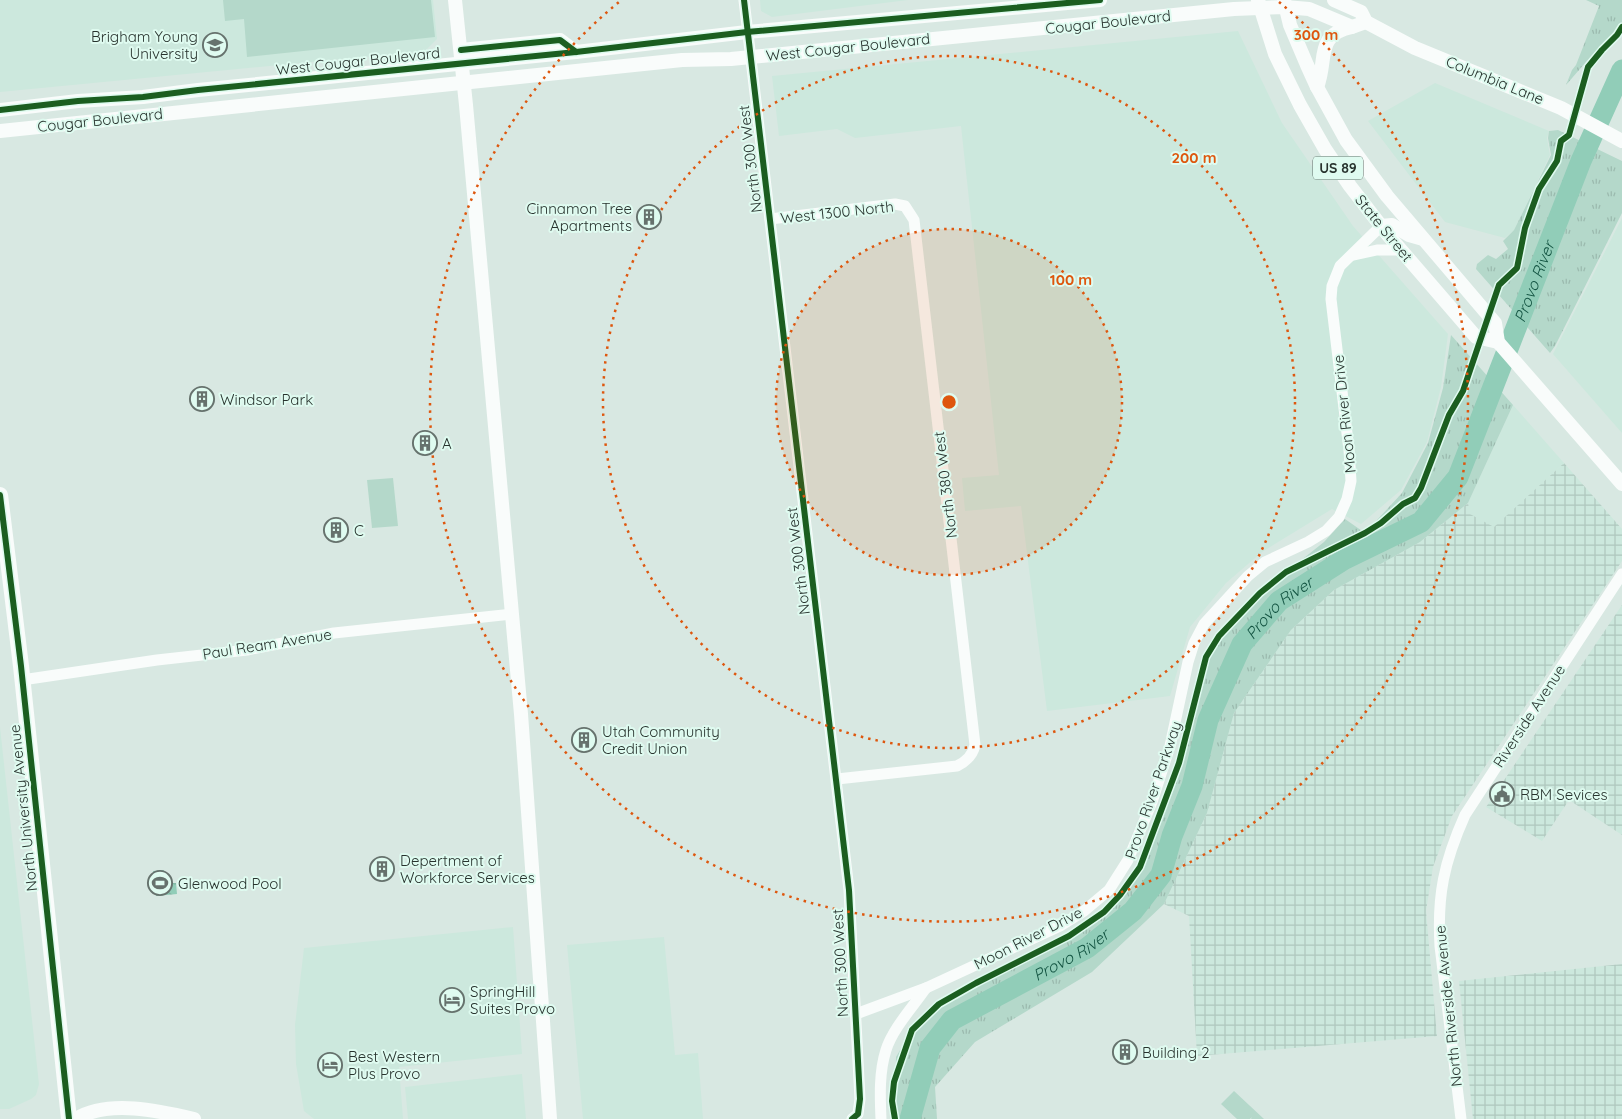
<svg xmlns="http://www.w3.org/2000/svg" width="1622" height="1119" viewBox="0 0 1622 1119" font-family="Quicksand,sans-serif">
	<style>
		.built { fill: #cce8dd }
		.industrial { fill: url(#industrial-grid) }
		.grass { fill: url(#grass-tufts) }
		.garden { fill: #b4d8ca }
		.water { fill: url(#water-waves) }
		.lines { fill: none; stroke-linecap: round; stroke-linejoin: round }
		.river { stroke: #91cdb8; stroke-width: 21 }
		.minor { stroke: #f9fcfb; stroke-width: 11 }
		.major { stroke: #f9fcfb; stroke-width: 14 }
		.highway { stroke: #f9fcfb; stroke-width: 16 }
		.cycleway-casing { stroke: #dffbf0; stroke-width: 9 }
		.cycleway { stroke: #1b5e20; stroke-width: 6 }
		.ring { fill: none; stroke: #de570e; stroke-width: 2.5; stroke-dasharray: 2.5 5 }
		.labels { text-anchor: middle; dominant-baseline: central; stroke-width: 4; stroke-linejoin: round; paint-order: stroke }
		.shield { fill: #dffbf0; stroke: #5f6f68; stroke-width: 1 }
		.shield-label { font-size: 14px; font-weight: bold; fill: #28332e }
		.street-label { font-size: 15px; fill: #28332e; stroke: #dffbf0 }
		.poi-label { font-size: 15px; fill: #28332e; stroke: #dffbf0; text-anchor: start }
		.water-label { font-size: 16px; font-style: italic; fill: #125341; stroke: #dffbf0 }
		.centre { fill: #de570e; stroke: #dffbf0; stroke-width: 2.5 }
		.ring-label { font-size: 15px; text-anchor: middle; font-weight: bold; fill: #de570e; stroke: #dffbf0; stroke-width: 4; stroke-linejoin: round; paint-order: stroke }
	</style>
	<defs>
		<pattern id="industrial-grid" width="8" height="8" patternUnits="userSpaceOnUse" patternTransform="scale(1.25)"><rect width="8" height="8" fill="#cce8dd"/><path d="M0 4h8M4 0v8" fill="none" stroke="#afc7be"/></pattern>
		<pattern id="grass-tufts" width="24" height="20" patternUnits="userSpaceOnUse" patternTransform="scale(1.25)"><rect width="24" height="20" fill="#b4d8ca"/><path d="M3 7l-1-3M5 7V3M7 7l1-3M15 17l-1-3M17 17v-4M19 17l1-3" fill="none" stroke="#9bbaae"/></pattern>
		<pattern id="water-waves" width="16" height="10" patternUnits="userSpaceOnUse" patternTransform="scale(1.25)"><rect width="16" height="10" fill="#91cdb8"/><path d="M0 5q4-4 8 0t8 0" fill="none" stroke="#7db09e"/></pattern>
	</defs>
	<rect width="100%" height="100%" fill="#d8e8e2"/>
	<g class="built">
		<path d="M0,0H433L437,39L425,51L0,92Z"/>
		<path d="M760,0H908L772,17L761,11Z"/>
		<path d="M1238,31L1282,123L1353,226L1448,334L1441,387L1427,442L1401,490L1361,524L1332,509L1262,552L1226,583L1190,627L1170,696L1047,711L1021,506L965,511L962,478L999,475L961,126L855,138L837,129L779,136L772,76Z"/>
		<path d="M1435,83L1549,131L1547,138L1550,155L1514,230L1505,238L1445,222L1368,121Z"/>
		<path d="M1622,218V433L1553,354Z"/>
		<path d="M1513,405L1564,463L1494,528L1469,514L1468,503Z"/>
		<path d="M0,727L39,1084L36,1095L31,1099L9,1109H0Z"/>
		<path d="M513,927L522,1054L399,1067L403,1119H314L304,1111L296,1064L295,1025L304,948Z"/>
		<path d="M664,937L675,1055L698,1053L703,1119H583L567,945Z"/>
		<path d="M522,1074L526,1119H408L405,1087Z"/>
	</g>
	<g class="industrial">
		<path d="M1564,463L1622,529V561L1452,816L1433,867L1426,911L1437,1036L1197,1056L1189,916L1164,904L1207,813L1234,713L1291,630L1334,590L1420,542L1468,503L1470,514L1494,527Z"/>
		<path d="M1622,605V835L1569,800L1542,841L1486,807Z"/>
		<path d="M1622,964V1119H1473L1459,981Z"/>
	</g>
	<g class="grass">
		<path d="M1586,0H1622V25L1618,31L1592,55L1566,85L1572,70L1576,65L1599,6Z"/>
		<path d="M1558,130L1622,161V213L1555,346L1550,353L1476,269L1477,264L1488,255L1496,259L1508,249L1503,241L1514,230L1551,155L1548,138L1549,131Z"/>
		<path d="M1451,335L1513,405L1468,503L1420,542L1334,590L1291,630L1234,713L1207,813L1164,904L1092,972L975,1042L935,1087L937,1119H895L896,1057L912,1030L939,1004L1025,957L1069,936L1104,912L1120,895L1140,867L1179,763L1206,657L1219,636L1238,614L1260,593L1324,542L1345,519L1365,533L1402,493L1428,443L1443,388Z"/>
	</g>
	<g class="garden">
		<path d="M223,0H431L435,37L247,57L244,19L225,21Z"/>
		<path d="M393,478L398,526L372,528L367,480Z"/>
		<path d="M1234,1091L1264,1119H1251L1252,1117L1250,1119H1237L1221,1104Z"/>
	</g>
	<path class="water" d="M164,870L165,883H176L177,894L156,896L153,871Z"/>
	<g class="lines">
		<path class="river" id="s1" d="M910,1119L930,1048L952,1020L1087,948L1133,911L1161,875L1172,836L1192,786L1208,720L1242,644L1279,601L1345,559L1421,522L1458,477L1581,161L1622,70"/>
		<g class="minor">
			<path d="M744,0L849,890L860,1099L858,1114L852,1119"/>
			<path d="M770,219L895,204L905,206L914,220L975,745C973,755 967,761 957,766L837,779"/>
			<path d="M1354,255L1377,250H1401"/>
			<path d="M22,680L157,660L247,650L334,633L512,614"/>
			<path d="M856,1014L926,988L1060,926L1084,911L1109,890L1128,860L1152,802L1170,746L1188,662L1194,643L1204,624L1248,576L1265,562L1308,542L1326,531L1339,517L1347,499L1351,481L1349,450L1331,299L1332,286L1340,266L1381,226"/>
			<path d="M881,1119C880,1096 879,1072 886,1050C893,1028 913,1007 926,988"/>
			<path d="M1461,1119L1440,946C1437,895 1444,862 1465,815L1622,574"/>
		</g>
		<g class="major">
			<path d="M455,0L466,105L521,714L550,1119"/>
			<path d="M1258,0L1275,54L1300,105L1325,149L1350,186L1388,235L1476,337L1498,342"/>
			<path d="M1284,0L1290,25L1307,65L1317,87L1346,140L1387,196L1495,323L1498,342L1622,484"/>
			<path d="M1334,0L1361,12L1366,22L1415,48L1561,108L1622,141"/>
			<path d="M461,50L560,40L576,52"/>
			<path d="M1317,87C1328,60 1314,35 1352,27"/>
			<path d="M0,110L78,101L143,97L198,90L576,52L747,32L1100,0"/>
			<path d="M0,131L682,60L731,59L1234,9L1285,7L1309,9L1352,27L1366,22"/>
			<path d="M1381,226L1392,225L1409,235L1423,239"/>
			<path d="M76,1119C108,1099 160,1111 194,1119"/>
		</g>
		<path class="highway" d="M0,495L21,666L69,1119"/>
		<defs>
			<g id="cycleway">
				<path d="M744,0L849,890L860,1099L858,1114L852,1119"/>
				<path d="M461,50L560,40L576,52"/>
				<path d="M0,110L78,101L143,97L198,90L576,52L747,32L1100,0"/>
				<path d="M0,495L21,666L69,1119"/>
				<path d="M895,1119L892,1101L894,1082L912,1030L939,1004L976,983L1069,936L1104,912L1120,895L1140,867L1179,763L1206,657L1219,636L1260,593L1286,572L1365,533L1381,523L1403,504L1415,498L1421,488L1449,415L1463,391L1499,285L1517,268L1525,228L1539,189L1557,161L1561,141L1569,135L1588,67L1602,50L1617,35L1622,27"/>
			</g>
		</defs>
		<use href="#cycleway" class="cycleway-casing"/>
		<use href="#cycleway" class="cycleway"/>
	</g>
	<circle cx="949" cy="402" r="173" fill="#de570e" fill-opacity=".12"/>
	<g class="ring">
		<circle cx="949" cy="402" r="173"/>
		<circle cx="949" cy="402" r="346"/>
		<path d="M1279 2A519 519 0 1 1 619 2"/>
	</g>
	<defs>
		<symbol id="university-ring" viewBox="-11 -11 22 22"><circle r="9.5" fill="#dffbf0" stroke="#66726d" stroke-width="1.5"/><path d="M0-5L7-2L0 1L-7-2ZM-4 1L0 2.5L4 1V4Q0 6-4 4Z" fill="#66726d"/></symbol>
		<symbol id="building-ring" viewBox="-11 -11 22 22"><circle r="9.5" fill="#dffbf0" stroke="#66726d" stroke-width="1.5"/><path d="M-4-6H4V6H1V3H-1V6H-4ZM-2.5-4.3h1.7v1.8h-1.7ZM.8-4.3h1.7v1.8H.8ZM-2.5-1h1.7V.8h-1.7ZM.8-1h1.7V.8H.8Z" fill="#66726d"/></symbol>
		<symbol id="civic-ring" viewBox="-11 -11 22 22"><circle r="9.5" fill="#dffbf0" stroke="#66726d" stroke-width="1.5"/><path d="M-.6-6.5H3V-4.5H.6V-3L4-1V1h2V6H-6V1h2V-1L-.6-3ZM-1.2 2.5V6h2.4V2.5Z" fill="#66726d"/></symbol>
		<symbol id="stadium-ring" viewBox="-11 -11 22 22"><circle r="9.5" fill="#dffbf0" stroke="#66726d" stroke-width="1.5"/><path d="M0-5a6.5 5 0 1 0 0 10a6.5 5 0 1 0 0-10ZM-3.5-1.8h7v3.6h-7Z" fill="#66726d"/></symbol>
		<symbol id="hotel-ring" viewBox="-11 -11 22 22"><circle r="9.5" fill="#dffbf0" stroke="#66726d" stroke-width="1.5"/><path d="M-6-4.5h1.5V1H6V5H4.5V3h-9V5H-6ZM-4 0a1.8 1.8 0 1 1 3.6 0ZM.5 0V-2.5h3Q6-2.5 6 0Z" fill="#66726d"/></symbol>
	</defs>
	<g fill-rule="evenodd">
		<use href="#university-ring" x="201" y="31" width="28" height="28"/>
		<use href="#building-ring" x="635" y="203" width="28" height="28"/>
		<use href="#building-ring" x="188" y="385" width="28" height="28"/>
		<use href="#building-ring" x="411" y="429" width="28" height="28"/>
		<use href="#building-ring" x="322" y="516" width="28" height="28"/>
		<use href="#building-ring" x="570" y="726" width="28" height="28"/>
		<use href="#civic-ring" x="1488" y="780" width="28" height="28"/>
		<use href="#building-ring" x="368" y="855" width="28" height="28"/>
		<use href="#stadium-ring" x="146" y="869" width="28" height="28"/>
		<use href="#hotel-ring" x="438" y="986" width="28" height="28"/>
		<use href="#building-ring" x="1111" y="1038" width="28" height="28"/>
		<use href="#hotel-ring" x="316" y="1051" width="28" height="28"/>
	</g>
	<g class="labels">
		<rect class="shield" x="1313" y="156.5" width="50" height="23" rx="4"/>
		<g class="shield-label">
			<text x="1338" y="168">US 89</text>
		</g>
		<g class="street-label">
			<text transform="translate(1108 22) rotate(-6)">Cougar Boulevard</text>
			<text transform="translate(848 47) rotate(-6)">West Cougar Boulevard</text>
			<text transform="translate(358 61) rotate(-6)">West Cougar Boulevard</text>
			<text transform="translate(1495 80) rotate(22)">Columbia Lane</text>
			<text transform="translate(100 120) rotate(-6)">Cougar Boulevard</text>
			<text transform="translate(750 159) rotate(-97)">North 300 West</text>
			<text transform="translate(837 212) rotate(-6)">West 1300 North</text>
			<text transform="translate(1384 228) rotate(51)">State Street</text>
			<text transform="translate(1344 414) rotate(-96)">Moon River Drive</text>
			<text transform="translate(945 485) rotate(-97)">North 380 West</text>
			<text transform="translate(798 561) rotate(-97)">North 300 West</text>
			<text transform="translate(267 644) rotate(-9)">Paul Ream Avenue</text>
			<text transform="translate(1529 716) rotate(-57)">Riverside Avenue</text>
			<text transform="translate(1153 790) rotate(-71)">Provo River Parkway</text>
			<text transform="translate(23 808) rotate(-96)">North University Avenue</text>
			<text transform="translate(1028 938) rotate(-27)">Moon River Drive</text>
			<text transform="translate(840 963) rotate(-93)">North 300 West</text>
			<text transform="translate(1448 1006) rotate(-96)">North Riverside Avenue</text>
		</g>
		<g class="poi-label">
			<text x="198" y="36" text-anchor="end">Brigham Young<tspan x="198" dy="17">University</tspan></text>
			<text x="632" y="208" text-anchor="end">Cinnamon Tree<tspan x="632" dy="17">Apartments</tspan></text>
			<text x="220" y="399">Windsor Park</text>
			<text x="442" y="443">A</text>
			<text x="354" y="530">C</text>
			<text x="602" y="731">Utah Community<tspan x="602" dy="17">Credit Union</tspan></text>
			<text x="1520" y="794">RBM Sevices</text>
			<text x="400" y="860">Depertment of<tspan x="400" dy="17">Workforce Services</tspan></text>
			<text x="178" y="883">Glenwood Pool</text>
			<text x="470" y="991">SpringHill<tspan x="470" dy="17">Suites Provo</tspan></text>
			<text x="1142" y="1052">Building 2</text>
			<text x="348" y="1056">Best Western<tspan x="348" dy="17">Plus Provo</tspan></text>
		</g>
		<g class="water-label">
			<text stroke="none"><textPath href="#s1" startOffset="1100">Provo River</textPath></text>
			<text stroke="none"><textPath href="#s1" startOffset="665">Provo River</textPath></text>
			<text stroke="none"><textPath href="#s1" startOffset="245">Provo River</textPath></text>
		</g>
	</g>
	<circle cx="949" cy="402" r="8" class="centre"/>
	<g class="ring-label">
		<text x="1316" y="40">300 m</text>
		<text x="1194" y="163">200 m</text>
		<text x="1071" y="285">100 m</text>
	</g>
</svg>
